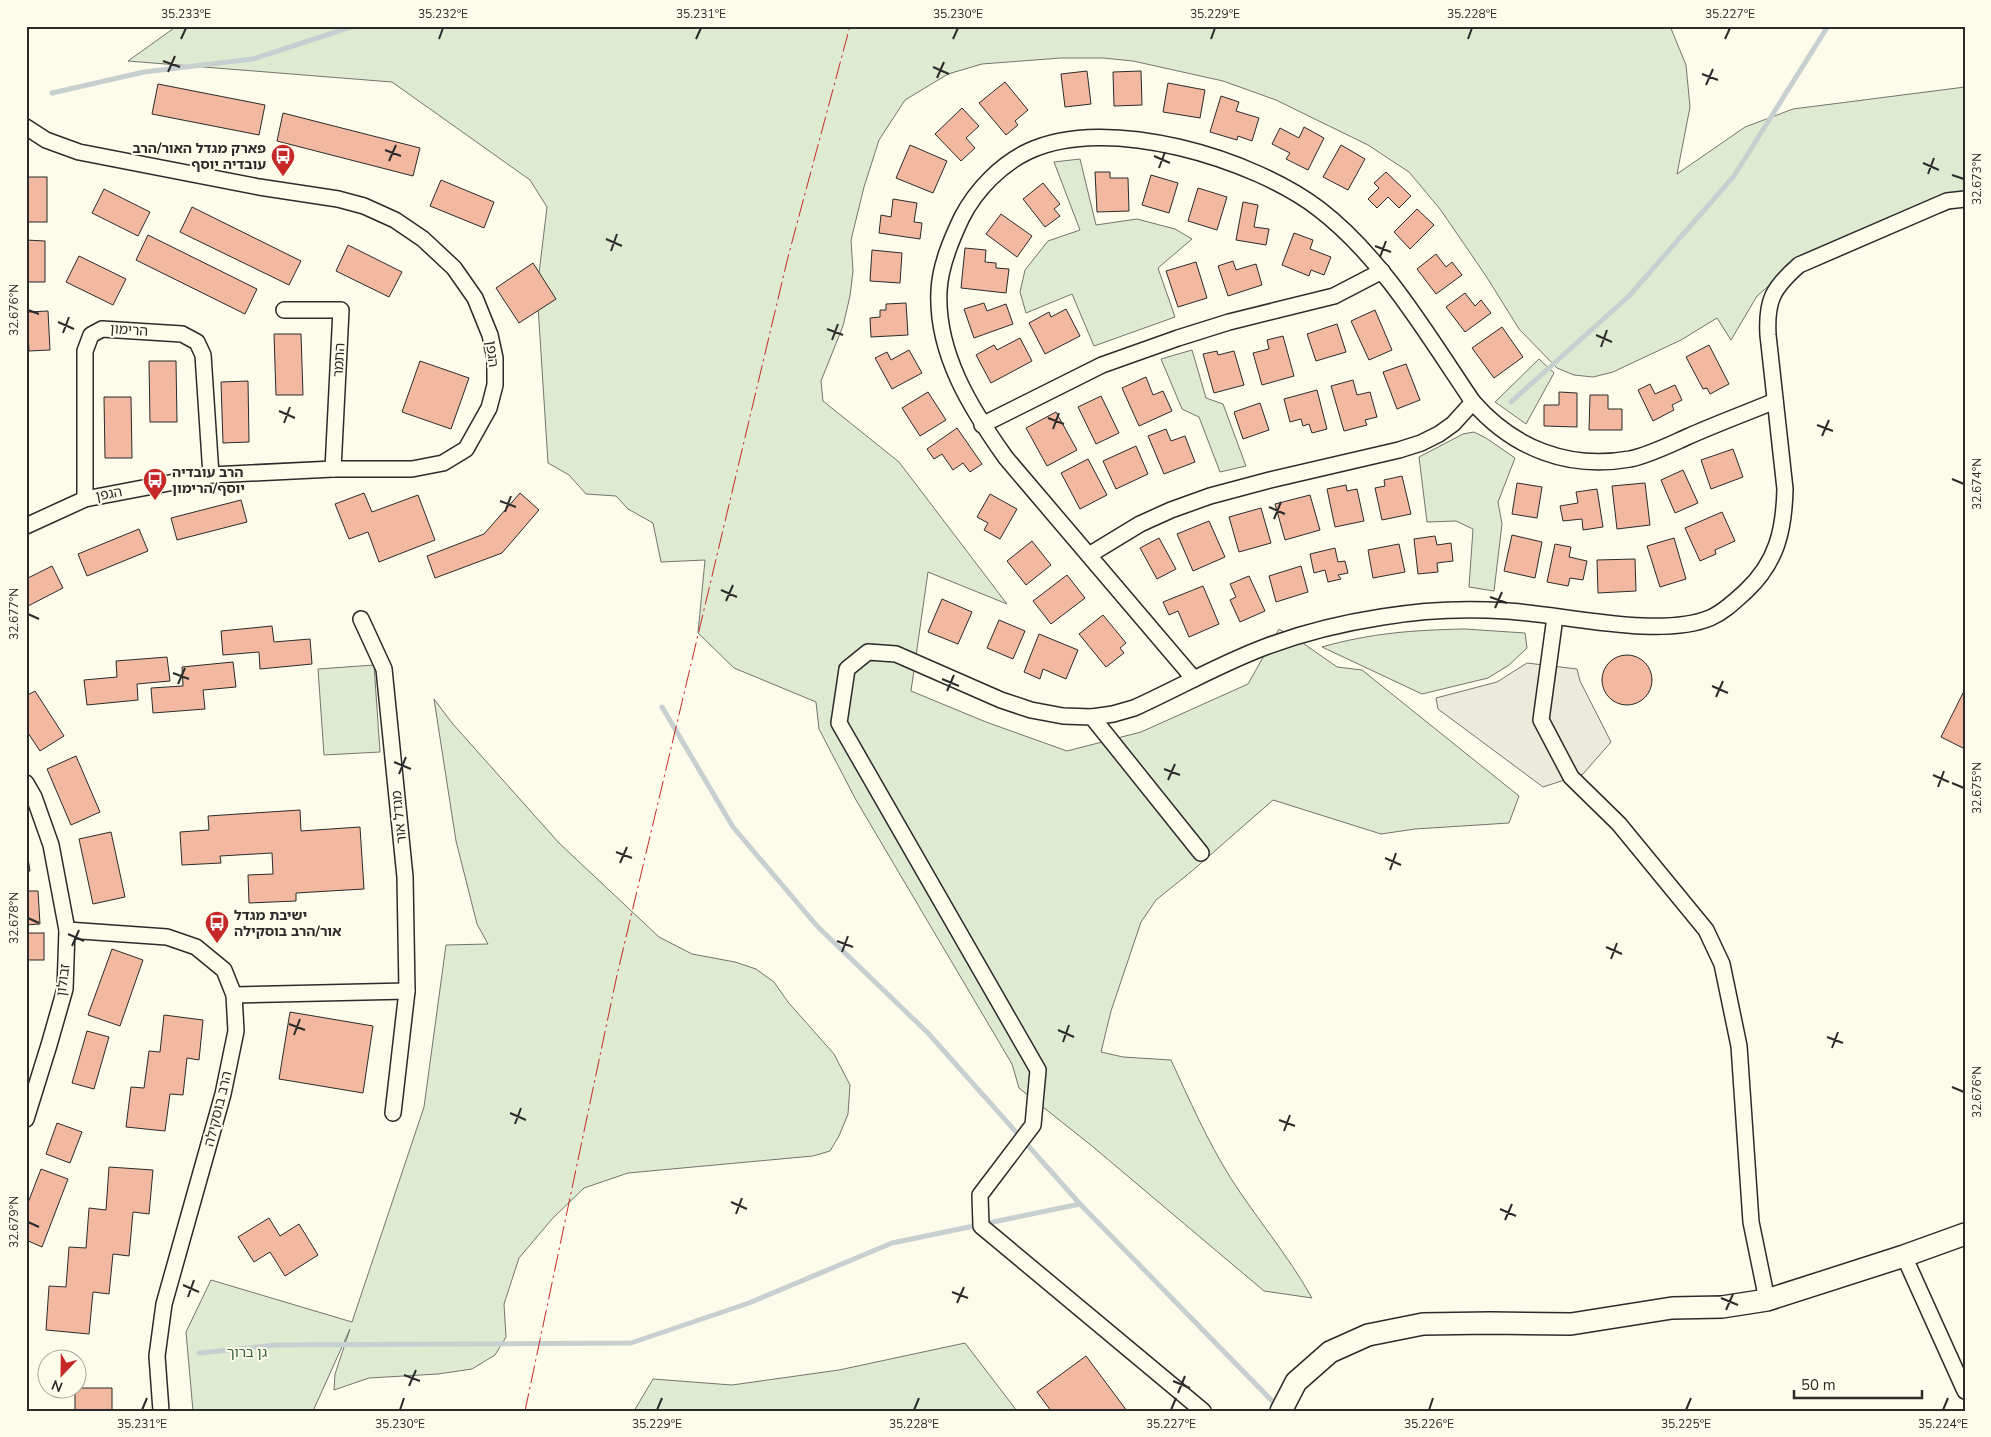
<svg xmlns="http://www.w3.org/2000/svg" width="1991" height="1437" viewBox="0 0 1991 1437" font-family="'Nunito Sans','Noto Sans Hebrew',sans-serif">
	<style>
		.green { fill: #deebd1; stroke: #74746e }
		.parking { fill: #eceadb; stroke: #74746e }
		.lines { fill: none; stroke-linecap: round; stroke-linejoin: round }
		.stream { stroke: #c7d0d0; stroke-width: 5 }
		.building { fill: #f2b8a0; stroke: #2b2b2b }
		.street-casing { stroke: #2b2b2b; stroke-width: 18 }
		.secondary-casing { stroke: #2b2b2b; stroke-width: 24 }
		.street { stroke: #fdfbea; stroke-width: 15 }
		.secondary { stroke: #fdfbea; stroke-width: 21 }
		.power { stroke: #c62828; stroke-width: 1; stroke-dasharray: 18 4 2.5 4; stroke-linecap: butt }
		.ticks { fill: none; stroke: #2b2b2b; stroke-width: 2 }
		.labels { text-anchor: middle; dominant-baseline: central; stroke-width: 4; stroke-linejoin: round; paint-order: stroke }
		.poi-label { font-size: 14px; font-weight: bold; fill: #2b2b2b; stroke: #fdfbea; text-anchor: start }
		.street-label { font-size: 14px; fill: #2b2b2b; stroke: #fdfbea }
		.park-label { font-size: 14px; fill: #34623c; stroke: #fdfbea }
		.neatline { fill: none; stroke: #2b2b2b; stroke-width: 2 }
		.ticks-label { font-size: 12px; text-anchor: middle; fill: #2b2b2b }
	</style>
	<rect width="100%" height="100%" fill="#fdfbea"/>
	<g class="green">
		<path d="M177,26H1670L1686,65L1690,107L1677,174L1745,127L1793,109L1965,87V204L1871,238L1778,278L1757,296L1731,340L1717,318L1681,340L1613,372L1593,377L1574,375L1557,368L1519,329L1486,276L1440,209L1409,172L1368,145L1276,100L1223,81L1133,61L1103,58H1061L982,64L948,74L905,100L879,140L864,187L851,240L853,271L850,296L843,326L821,381L823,401L899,462L1007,604L928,572L911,691L986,722L1067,751L1141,732L1248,684L1279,629L1297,639L1337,667L1362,670L1519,796L1509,823L1415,829L1381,834L1273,800L1192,871L1156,900L1141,922L1111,1011L1101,1052L1123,1057L1171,1060C1189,1099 1207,1140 1230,1177C1256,1218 1288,1255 1312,1298L1264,1291L1092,1146L1019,1088L1012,1064L856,800L819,729L816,702L734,668L698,633L705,560L661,562L653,523L628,509L616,496L586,494L569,475L548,463L537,290L547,207L530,180L392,82L128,61Z"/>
		<path d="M1080,159L1096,225L1137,219L1175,229L1192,239L1158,268L1175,317L1094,346L1072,294L1026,313L1020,292L1025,270L1048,241L1080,230L1054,162Z"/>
		<path d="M1192,350L1206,398L1223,404L1246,466L1220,472L1199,417L1182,409L1161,359Z"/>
		<path d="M1539,359L1554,373L1526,424L1495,402Z"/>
		<path d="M1474,432L1486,438L1515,458L1498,502L1502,524L1494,591L1469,587L1473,529L1456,521L1427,522L1419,457L1463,434Z"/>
		<path d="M1465,629L1525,633L1527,648L1509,665L1488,678L1422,694L1322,647C1371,633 1414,630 1465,629Z"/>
		<path d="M374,665L380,752L324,755L318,669Z"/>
		<path d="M434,699L452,723L559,843L659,937L692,954L735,962L756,969L774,982L788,1002L834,1054L850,1085L848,1114L839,1136L830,1151L813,1156L628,1173L584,1188L552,1219L519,1258L504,1304L506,1337L495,1355L472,1369L438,1374L369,1378L334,1390L335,1374L350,1329L313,1411H193L186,1332L211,1280L352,1322L424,1107L446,945L488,944L477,924L456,841Z"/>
		<path d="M965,1343L1017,1411H634L653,1379L732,1385L839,1370Z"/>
	</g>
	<path class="parking" d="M1527,663L1577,669L1580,681L1611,742L1583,774L1543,787L1438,709L1436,698L1497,682Z"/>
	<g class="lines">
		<g class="stream">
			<path d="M52,93L144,72L253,59L354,26"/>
			<path d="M1511,402L1629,296L1734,176L1828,26"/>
			<path d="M662,707L733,827L817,926L928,1033L1080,1204L1277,1406"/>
			<path d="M199,1353L277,1345L631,1343L749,1303L892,1243L1080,1204"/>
		</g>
	</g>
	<g class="building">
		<path d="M1087,71L1091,104L1065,107L1061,74Z"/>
		<path d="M1141,71L1142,105L1114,106L1113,72Z"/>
		<path d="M1005,82L1028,110L1015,121L1018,125L1006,135L979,103Z"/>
		<path d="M1168,83L1205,90L1200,118L1163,112Z"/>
		<path d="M158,84L265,105L259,135L152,114Z"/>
		<path d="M1221,96L1239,102L1236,111L1259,118L1252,141L1238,136L1237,140L1210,132Z"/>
		<path d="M962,108L979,126L966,138L975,148L961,161L935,134Z"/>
		<path d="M283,113L420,148L413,176L277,141Z"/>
		<path d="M1304,127L1324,138L1308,170L1286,159L1290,153L1272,144L1280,128L1299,138Z"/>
		<path d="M910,145L947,161L933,193L896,178Z"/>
		<path d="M1341,145L1365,159L1348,190L1323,177Z"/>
		<path d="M1095,172H1110V178H1128L1129,211L1097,212Z"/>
		<path d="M1386,172L1411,196L1399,208L1388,197L1377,208L1368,199L1379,188L1374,183Z"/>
		<path d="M1151,175L1178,183L1169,213L1142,205Z"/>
		<rect x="26" y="177" width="21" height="45"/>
		<path d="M441,180L494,202L484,228L430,206Z"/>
		<path d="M1043,183L1060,204L1054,209L1060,216L1045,227L1023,199Z"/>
		<path d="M1198,188L1227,197L1217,230L1188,221Z"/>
		<path d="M104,189L150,212L138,236L92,213Z"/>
		<path d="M893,199L917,203L914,222L922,223L920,239L879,233L881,215L891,217Z"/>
		<path d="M1243,202L1258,205L1254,227L1269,229L1266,245L1236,240Z"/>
		<path d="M192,207L301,261L289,285L180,232Z"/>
		<path d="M1417,209L1434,225L1410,249L1394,232Z"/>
		<path d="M1001,214L1032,236L1017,257L986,234Z"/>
		<path d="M1294,233L1313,240L1310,249L1331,257L1324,275L1311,270L1309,276L1282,265Z"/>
		<path d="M148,235L257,289L245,314L136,260Z"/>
		<path d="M26,240L45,241V282H26Z"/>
		<path d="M348,245L402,272L389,297L336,271Z"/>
		<path d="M965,248L986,250L985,262L996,263V268L1009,269L1006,293L961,288Z"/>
		<path d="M872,250L902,253L900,283L870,281Z"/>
		<path d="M1436,254L1446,267L1452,262L1462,275L1436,294L1417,269Z"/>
		<path d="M79,256L126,279L113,305L66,282Z"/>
		<path d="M1233,261L1236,270L1256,264L1262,285L1228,296L1218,266Z"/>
		<path d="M1196,262L1207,298L1178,307L1166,271Z"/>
		<path d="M533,263L556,299L519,323L496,288Z"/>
		<path d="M1465,293L1475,306L1481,300L1491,313L1465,332L1446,307Z"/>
		<path d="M906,303L908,335L871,337L870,318L880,317V310H886V304Z"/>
		<path d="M984,303L987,311L1006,304L1013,324L974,338L964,309Z"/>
		<path d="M1066,309L1080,336L1045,354L1029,323L1049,312L1051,317Z"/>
		<path d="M1375,310L1392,350L1369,360L1351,321Z"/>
		<path d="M48,311L50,350L29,351L27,312Z"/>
		<path d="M1337,324L1346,352L1316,361L1307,334Z"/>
		<path d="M1502,327L1523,357L1494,378L1472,348Z"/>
		<path d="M274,334H301L303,395H276Z"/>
		<path d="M1283,336L1294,376L1262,385L1253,353L1269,349L1267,340Z"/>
		<path d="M1020,338L1032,361L991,383L976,355L994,345L997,350Z"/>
		<path d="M1709,345L1729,384L1710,394L1707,388L1703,389L1686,357Z"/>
		<path d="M909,350L922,373L892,389L875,358L887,352L891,360Z"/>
		<path d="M1217,351L1218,355L1234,351L1244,385L1214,393L1203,354Z"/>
		<path d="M149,361H176L177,422H150Z"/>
		<path d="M420,361L469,378L451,429L402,412Z"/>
		<path d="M1406,364L1420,400L1397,409L1383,372Z"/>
		<path d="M1146,377L1153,395L1163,391L1172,411L1139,426L1122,388Z"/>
		<path d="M1353,380L1357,395L1370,392L1377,417L1365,420L1367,425L1344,431L1331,386Z"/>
		<path d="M248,381L249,442L223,443L221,382Z"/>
		<path d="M1650,384L1655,394L1675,385L1682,400L1672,405L1674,410L1653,421L1638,390Z"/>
		<path d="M1317,390L1327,429L1312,433L1309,424L1303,426L1301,419L1290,422L1284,399Z"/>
		<path d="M928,392L946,420L920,436L902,408Z"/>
		<path d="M1559,392L1577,393V427L1544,426V405H1559Z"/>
		<path d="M1590,395H1608V409H1622V430H1589Z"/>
		<path d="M1101,396L1119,433L1096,444L1078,407Z"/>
		<path d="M104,397H131L132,458H105Z"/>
		<path d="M1260,403L1269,430L1243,439L1234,412Z"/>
		<path d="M1056,412L1077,450L1047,466L1026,428Z"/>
		<path d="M957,428L982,464L970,472L963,463L953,470L942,454L934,459L927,449Z"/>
		<path d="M1166,429L1171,441L1185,436L1195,462L1164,474L1148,436Z"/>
		<path d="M1136,446L1148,474L1116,489L1103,461Z"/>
		<path d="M1733,449L1743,477L1711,489L1701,460Z"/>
		<path d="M1088,459L1107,495L1080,509L1061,473Z"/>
		<path d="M1683,470L1698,503L1675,513L1661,480Z"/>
		<path d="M1402,476L1411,514L1382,520L1375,488L1385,486L1384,480Z"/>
		<path d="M1517,483L1542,487L1537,518L1512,514Z"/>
		<path d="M1645,483L1650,525L1617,529L1612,486Z"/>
		<path d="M1346,485L1347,491L1357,489L1364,521L1335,527L1327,489Z"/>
		<path d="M1597,489L1603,527L1583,530L1582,519L1563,521L1560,506L1578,503L1576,492Z"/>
		<path d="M364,493L372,512L418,495L435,540L379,562L368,532L349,539L335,504Z"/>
		<path d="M520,493L539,510L502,553L435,578L427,556L484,534Z"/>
		<path d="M990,494L1017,509L1000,539L984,530L988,523L977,517Z"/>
		<path d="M1310,495L1320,530L1285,540L1275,504Z"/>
		<path d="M241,500L247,522L177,540L171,518Z"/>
		<path d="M1261,508L1271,543L1239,552L1229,517Z"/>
		<path d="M1722,512L1735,541L1715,550L1716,554L1700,561L1685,528Z"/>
		<path d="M1209,521L1225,557L1193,571L1177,534Z"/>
		<path d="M139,529L148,551L87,576L78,554Z"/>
		<path d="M1512,535L1542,542L1535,578L1504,571Z"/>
		<path d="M1435,536L1437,545L1451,543L1453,561L1437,563L1438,572L1418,574L1414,539Z"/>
		<path d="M1159,538L1176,569L1157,579L1140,548Z"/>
		<path d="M1674,538L1686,579L1660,587L1647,546Z"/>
		<path d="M1032,541L1051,565L1026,585L1007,561Z"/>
		<path d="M1399,544L1405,572L1373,578L1368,550Z"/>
		<path d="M1555,544L1571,547L1569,557L1587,561L1583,580L1570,578L1568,586L1547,582Z"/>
		<path d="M1335,548L1338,562L1345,561L1348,573L1338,575L1341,579L1328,582L1325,570L1314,573L1310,554Z"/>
		<path d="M1635,559L1636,591L1598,593L1597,560Z"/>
		<path d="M52,566L63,588L26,607V579Z"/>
		<path d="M1301,566L1308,592L1276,602L1269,576Z"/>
		<path d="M1067,575L1085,598L1051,624L1033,601Z"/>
		<path d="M1249,576L1265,611L1240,622L1230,600L1236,597L1230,584Z"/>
		<path d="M1203,586L1219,624L1189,637L1178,611L1169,615L1163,602Z"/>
		<path d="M942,599L972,612L958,644L928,632Z"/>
		<path d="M1103,615L1126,643L1120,648L1124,653L1106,667L1079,634Z"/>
		<path d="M999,620L1025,631L1013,659L987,648Z"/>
		<path d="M272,626L274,642L310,639L312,664L260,669L259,652L223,655L221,631Z"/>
		<path d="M1039,634L1078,650L1066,679L1043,669L1040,679L1024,672Z"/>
		<circle cx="1627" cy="680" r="25"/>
		<path d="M167,657L170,681L137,684L138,700L87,705L84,680L117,677L116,661Z"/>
		<path d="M233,662L236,687L203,690L205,709L153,713L151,688L183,686L182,667Z"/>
		<path d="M1965,689V749L1941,737Z"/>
		<path d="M35,691L64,736L40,751L26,730V696Z"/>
		<path d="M76,756L100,812L71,825L47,769Z"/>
		<path d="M300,810L301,831L360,827L364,889L296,893V901L249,903L248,875L273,874L272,853L220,856L221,863L182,865L180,832L209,830L208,816Z"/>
		<path d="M111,832L125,897L93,904L79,839Z"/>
		<path d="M26,845L30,871L26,872Z"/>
		<path d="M26,891H38L40,924L26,925Z"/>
		<rect x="26" y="933" width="18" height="27"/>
		<path d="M112,949L143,960L120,1026L88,1015Z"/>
		<path d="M290,1012L373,1026L363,1093L279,1079Z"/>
		<path d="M164,1015L203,1020L199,1060L187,1058L183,1095L170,1094L165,1131L126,1127L131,1087L144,1088L149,1051L160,1052Z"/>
		<path d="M87,1031L109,1037L94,1089L72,1083Z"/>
		<path d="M57,1123L82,1132L70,1163L46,1154Z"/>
		<path d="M109,1167L153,1170L149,1214L133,1212L129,1256L113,1254L109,1294L93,1292L89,1334L46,1330L49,1286L66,1287L69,1247L86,1248L89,1208L106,1210Z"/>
		<path d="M41,1169L68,1179L42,1247L26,1240V1208Z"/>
		<path d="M269,1218L280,1236L299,1224L318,1255L285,1276L270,1252L254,1262L238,1237Z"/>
		<path d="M1086,1356L1127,1411H1051L1037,1392Z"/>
		<path d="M78,1388H112V1411H75V1390H78Z"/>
	</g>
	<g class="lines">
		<defs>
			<g id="street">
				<path d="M26,127L46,140L79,152L259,187L338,199L364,206L395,220L423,239L454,268L475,298L490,335L495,358V385L489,408L466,449L443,463L412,469H333L211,475L85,499L26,526"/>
				<path d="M284,310H341L333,469"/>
				<path d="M982,425L1102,365L1178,338L1229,322L1334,296L1382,271"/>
				<path d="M85,499V351L91,335L102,329L182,334L197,342L203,355L211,475"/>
				<path d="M1089,555L1140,524L1171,510L1210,496L1270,480L1399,450L1421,443L1439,434L1453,424L1473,402"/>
				<path d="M1555,617L1541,720L1571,777L1619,824L1706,930L1722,964L1739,1046L1751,1222L1767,1300"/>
				<path d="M361,619L384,669L405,877L407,991L393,1113"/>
				<path d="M1194,679L1006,458C971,409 936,353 939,291C940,266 951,240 962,217C976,190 1001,164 1029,151C1108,114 1254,159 1319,209C1383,258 1428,336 1473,402C1513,448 1568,470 1630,459C1649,455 1669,445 1687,437C1716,424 1746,413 1775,401"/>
				<path d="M1092,717L1113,714L1134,708C1178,688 1220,664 1265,647C1302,633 1343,623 1382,617C1423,610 1465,608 1507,611C1563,614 1658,639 1710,618C1724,612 1735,601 1746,591C1777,562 1784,530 1785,489L1768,335C1766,300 1773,288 1799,265L1947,201L1965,199"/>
				<path d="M26,783L34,797L51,845L67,930L65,989L49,1045L26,1119"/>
				<path d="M1201,853L1092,717L1063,716L1031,710L1001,700L896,654L868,652L847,669L839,723L1038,1070L1033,1125L980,1195L981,1226L1203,1411"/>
				<path d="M67,930L167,937L196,947L224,970L234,995L236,1031L223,1094L164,1304L157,1356L161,1411"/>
				<path d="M234,995L407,991"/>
				<path d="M1904,1256L1965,1391"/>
			</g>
			<path id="secondary" d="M1281,1411L1296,1382L1330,1352L1368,1335L1423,1324L1490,1323L1571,1324L1672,1308L1722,1307L1767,1300L1904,1256L1965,1234"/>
		</defs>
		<use href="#street" class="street-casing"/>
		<use href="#secondary" class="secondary-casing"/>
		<use href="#street" class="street"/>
		<use href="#secondary" class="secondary"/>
		<path class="power" d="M525,1411L617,975L788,257L850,26"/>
	</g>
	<path class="ticks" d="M181,39L186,28M439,39L443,28M696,39L701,28M953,39L958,28M1211,39L1215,28M1468,39L1472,28M1725,39L1730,28M163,61L180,67M933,67L949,74M168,72L175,56M1702,74L1718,80M937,78L944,62M1706,85L1713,69M385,150L401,156M1154,156L1170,163M389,161L396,145M1923,163L1939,170M1159,168L1165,152M1928,174L1934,158M1952,175L1964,179M606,239L622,246M1375,246L1391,252M611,251L617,234M1380,257L1386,241M28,310L39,314M58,322L74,329M827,329L843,335M63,333L69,317M1596,335L1612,342M832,340L838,324M1601,347L1607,330M279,411L295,418M1048,418L1064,424M284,423L290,407M1817,425L1833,431M1053,429L1059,413M1822,436L1829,420M1952,479L1964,484M500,501L516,507M1269,507L1285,514M505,512L511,496M1274,519L1281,502M721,590L737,597M1490,597L1507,603M726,601L733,585M1495,608L1502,592M28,614L39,619M173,673L189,679M942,679L959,686M178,684L185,668M1712,686L1728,693M947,691L954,675M1716,697L1723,681M394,762L411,769M1164,769L1180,775M399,774L406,757M1933,775L1949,782M1168,780L1175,764M1952,783L1964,788M1938,787L1944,771M616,852L632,858M1385,858L1401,865M620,863L627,847M1390,870L1396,853M28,918L39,923M68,934L84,941M837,941L853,947M72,946L79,930M1606,947L1622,954M842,952L848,936M1611,959L1617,943M289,1024L305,1030M1058,1030L1074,1037M294,1035L300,1019M1827,1037L1843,1043M1063,1042L1069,1025M1832,1048L1838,1032M1952,1087L1964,1092M510,1113L526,1120M1279,1120L1295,1126M515,1124L521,1108M1284,1131L1290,1115M731,1202L747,1209M1500,1209L1516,1216M736,1214L742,1198M1505,1220L1512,1204M28,1222L39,1227M183,1285L199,1292M952,1292L968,1298M188,1297L194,1280M1721,1298L1738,1305M957,1303L964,1287M1726,1310L1733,1294M404,1375L420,1381M1173,1381L1190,1388M409,1386L416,1370M1178,1393L1185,1376M142,1410L147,1398M400,1410L404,1398M657,1410L662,1398M914,1410L919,1398M1171,1410L1176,1398M1429,1410L1433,1398M1686,1410L1691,1398M1943,1410L1948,1398"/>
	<defs>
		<symbol id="bus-pin" viewBox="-11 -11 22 30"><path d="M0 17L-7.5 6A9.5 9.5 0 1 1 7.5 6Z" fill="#c62828" stroke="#fdfbea"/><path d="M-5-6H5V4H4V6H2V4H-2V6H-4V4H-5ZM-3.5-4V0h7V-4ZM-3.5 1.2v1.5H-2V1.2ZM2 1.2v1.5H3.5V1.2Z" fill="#fff"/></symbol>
	</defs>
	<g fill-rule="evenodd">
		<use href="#bus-pin" x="269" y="142" width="28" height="38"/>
		<use href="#bus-pin" x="141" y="466" width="28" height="38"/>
		<use href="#bus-pin" x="203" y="909" width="28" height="38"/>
	</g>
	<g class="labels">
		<g class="poi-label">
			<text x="266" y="148" text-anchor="end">פארק מגדל האור/הרב<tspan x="266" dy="16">עובדיה יוסף</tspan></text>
			<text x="172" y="472">הרב עובדיה<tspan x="172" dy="16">יוסף/הרימון</tspan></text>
			<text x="234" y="915">ישיבת מגדל<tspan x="234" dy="16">אור/הרב בוסקילה</tspan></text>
		</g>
		<g class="street-label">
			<text transform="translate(129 330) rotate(4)">הרימון</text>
			<text transform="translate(492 354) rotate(83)">הגפן</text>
			<text transform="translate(339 360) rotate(-87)">התמר</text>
			<text transform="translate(109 494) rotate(-11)">הגפן</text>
			<text transform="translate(399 817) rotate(-96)">מגדל אור</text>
			<text transform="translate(63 980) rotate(-83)">זבולון</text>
			<text transform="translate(218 1109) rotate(-76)">הרב בוסקילה</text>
		</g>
		<g class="park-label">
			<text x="247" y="1352">גן ברוך</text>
		</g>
	</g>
	<rect width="1991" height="1437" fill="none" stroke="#fdfbea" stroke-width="55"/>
	<g transform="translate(62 1374) rotate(202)"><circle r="24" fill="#fdfbea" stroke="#a9a89e"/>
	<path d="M0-4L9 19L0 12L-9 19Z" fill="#c62828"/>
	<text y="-8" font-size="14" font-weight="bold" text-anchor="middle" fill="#2b2b2b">N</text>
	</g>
	<path d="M1794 1390v8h128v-8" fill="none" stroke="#2b2b2b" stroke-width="2.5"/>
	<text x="1801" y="1390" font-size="15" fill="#2b2b2b" stroke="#fdfbea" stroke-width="4" paint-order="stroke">50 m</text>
	<rect x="28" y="28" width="1936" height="1382" class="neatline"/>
	<g class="ticks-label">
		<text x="186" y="18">35.233°E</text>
		<text x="443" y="18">35.232°E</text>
		<text x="701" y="18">35.231°E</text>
		<text x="958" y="18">35.230°E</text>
		<text x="1215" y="18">35.229°E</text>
		<text x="1472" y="18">35.228°E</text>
		<text x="1730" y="18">35.227°E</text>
		<text transform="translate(1977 179) rotate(-90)" y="4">32.673°N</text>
		<text transform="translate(14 310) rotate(-90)" y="4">32.676°N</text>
		<text transform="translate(1977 484) rotate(-90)" y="4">32.674°N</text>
		<text transform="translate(14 614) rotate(-90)" y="4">32.677°N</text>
		<text transform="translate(1977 788) rotate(-90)" y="4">32.675°N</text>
		<text transform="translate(14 918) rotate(-90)" y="4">32.678°N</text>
		<text transform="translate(1977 1092) rotate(-90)" y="4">32.676°N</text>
		<text transform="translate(14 1222) rotate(-90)" y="4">32.679°N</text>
		<text x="142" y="1428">35.231°E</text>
		<text x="400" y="1428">35.230°E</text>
		<text x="657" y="1428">35.229°E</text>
		<text x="914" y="1428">35.228°E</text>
		<text x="1171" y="1428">35.227°E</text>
		<text x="1429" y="1428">35.226°E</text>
		<text x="1686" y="1428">35.225°E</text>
		<text x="1943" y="1428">35.224°E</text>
	</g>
</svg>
